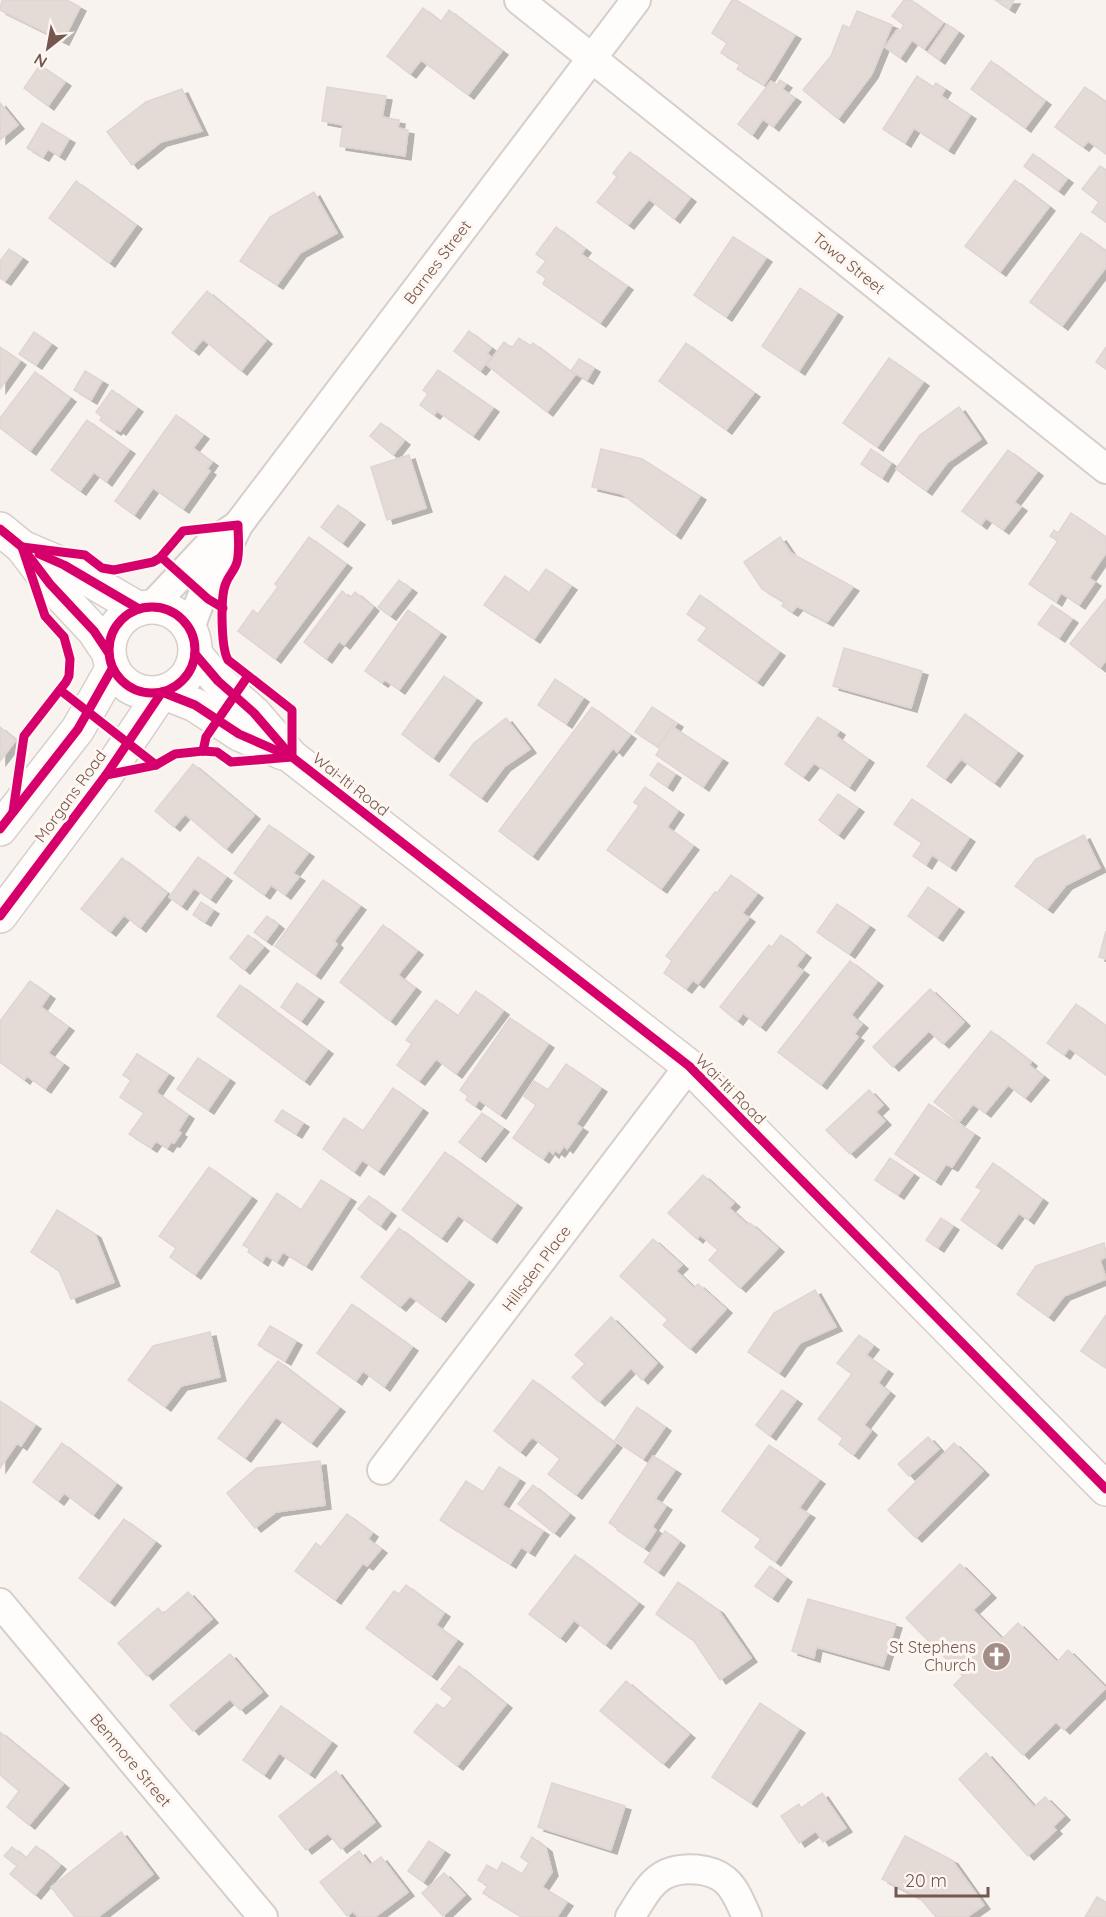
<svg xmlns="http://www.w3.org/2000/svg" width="1106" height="1917" viewBox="0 0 1106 1917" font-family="Quicksand,sans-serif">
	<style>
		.building { fill: #e4dbd6; stroke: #e0d6d1; stroke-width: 1.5; filter: url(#shadow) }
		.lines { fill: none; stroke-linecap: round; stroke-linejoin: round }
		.street-casing { stroke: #d6ceca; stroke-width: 32 }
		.secondary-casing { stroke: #d7ceca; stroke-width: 36 }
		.street { stroke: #fefdfc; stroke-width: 28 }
		.secondary { stroke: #fefdfc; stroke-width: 33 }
		.cycleway-casing { stroke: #fef7f1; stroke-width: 13 }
		.cycleway { stroke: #d6006c; stroke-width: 9 }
		.labels { text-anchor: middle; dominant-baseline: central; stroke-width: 6; stroke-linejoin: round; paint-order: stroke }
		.street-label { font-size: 16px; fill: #75574f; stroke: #fef7f1 }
		.poi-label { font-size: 16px; fill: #75574f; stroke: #fef7f1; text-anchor: end }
	</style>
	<defs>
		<filter id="shadow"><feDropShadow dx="6" dy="4" stdDeviation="0" flood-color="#0004"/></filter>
	</defs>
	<rect width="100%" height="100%" fill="#f8f3ee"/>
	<g class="building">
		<path d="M2,0H67L80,7L63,41L0,10Z"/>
		<path d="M732,0H736L795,35L764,85L737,69L740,64L721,53L727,43L712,33Z"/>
		<path d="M904,0H911L943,23L924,49L912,40L900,58L885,47L897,30L900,31L904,25L892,16Z"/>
		<path d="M995,0H1014L1009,9Z"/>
		<path d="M423,8L441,22L449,10L502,51L468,95L421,60L410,74L387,56Z"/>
		<path d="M857,11L892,25L872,74L838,119L803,90L831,56L843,25L850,28Z"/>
		<path d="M947,24L958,32L939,60L928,52Z"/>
		<path d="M991,61L1045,101L1025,128L971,89Z"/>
		<path d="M40,65L65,82L48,106L24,88Z"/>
		<path d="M917,76L933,87L936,83L945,89L941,96L970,115L948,150L914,128L905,143L883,129Z"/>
		<path d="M780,80L786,84L782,89L795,98L773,127L763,119L752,135L738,124L771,81L777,85Z"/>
		<path d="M327,87L386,96L382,117L399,120L398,128L408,130L405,156L340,146L343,125L322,121Z"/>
		<path d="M1085,87L1106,102V154L1088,141L1083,147L1055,127Z"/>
		<path d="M182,89L202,131L161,142L132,165L107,132L146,102Z"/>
		<path d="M0,103L18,125L0,140Z"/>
		<path d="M42,123L69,139L59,156L48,149L43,157L27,148Z"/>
		<path d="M630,152L690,198L674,219L649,199L628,225L597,202L617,177L613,173Z"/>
		<path d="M1033,154L1067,179L1058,191L1024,166Z"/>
		<path d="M1100,166L1106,170V222L1092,212L1099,202L1082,189Z"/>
		<path d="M1015,180L1049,207L1000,272L965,246Z"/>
		<path d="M76,181L136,225L109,263L49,218Z"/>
		<path d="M314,192L337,233L300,253L277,285L240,261L270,217Z"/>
		<path d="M556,227L585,249L581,254L627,286L600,323L543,284L546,278L537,272L546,261L536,254Z"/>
		<path d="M1081,233L1106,251V267L1062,326L1030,302Z"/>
		<path d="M733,237L766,258L726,317L694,295Z"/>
		<path d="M9,249L22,258L5,281L0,278V261Z"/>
		<path d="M800,288L837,313L799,371L762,346Z"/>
		<path d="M207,291L266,340L241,371L203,339L193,351L172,333Z"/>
		<path d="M469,331L491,348L487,353L491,357L480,371L454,351Z"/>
		<path d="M34,332L51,344L36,365L19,354Z"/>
		<path d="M519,338L530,346L533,343L575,375L547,412L487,365L504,342L512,348Z"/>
		<path d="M686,343L754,393L726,430L659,381Z"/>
		<path d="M0,347L20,361L0,389Z"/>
		<path d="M1106,347V369L1096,362Z"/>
		<path d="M889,358L923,382L877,447L843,423Z"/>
		<path d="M579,359L594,368L587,380L571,371Z"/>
		<path d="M438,370L493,408L473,436L437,411L434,415L420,405L428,394L423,390Z"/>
		<path d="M85,371L102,381L91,400L74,390Z"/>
		<path d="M35,372L70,398L30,451L0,428V418Z"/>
		<path d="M112,390L137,408L120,431L117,429L115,431L100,420L102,417L96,412Z"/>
		<path d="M959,407L981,439L947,463L926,491L896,469L920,435Z"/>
		<path d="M176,415L203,435L193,448L212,462L207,469L210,471L183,509L153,488L134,515L115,501Z"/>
		<path d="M87,420L129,450L106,482L94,472L80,491L51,470Z"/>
		<path d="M381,423L404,441L393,455L370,436Z"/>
		<path d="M601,449L642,459L700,496L675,535L622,494L592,487Z"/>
		<path d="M871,449L891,463L882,478L861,464Z"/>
		<path d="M1008,450L1037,472L1014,502L1021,507L1003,530L986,518L981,525L962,511Z"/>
		<path d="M409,455L426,508L387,520L371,467Z"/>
		<path d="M338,505L359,521L342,543L321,527Z"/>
		<path d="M1071,513L1106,537V553L1089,578L1095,582L1079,605L1061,593L1056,602L1029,584L1058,541L1050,536L1054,530L1058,533Z"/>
		<path d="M309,537L346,564L275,659L238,631L253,610L258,614L278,587L275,584Z"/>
		<path d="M780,537L791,553L853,587L827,622L797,606L792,612L782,606L784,602L762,589L744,562Z"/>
		<path d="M546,569L571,586L534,639L484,605L505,576L529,593Z"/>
		<path d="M399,580L411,589L390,616L378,607Z"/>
		<path d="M342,591L350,598L355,592L373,607L344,645L339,641L326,659L304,642Z"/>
		<path d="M700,595L779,652L757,682L698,640L707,628L687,614Z"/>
		<path d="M1106,599V660L1100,668L1070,644Z"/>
		<path d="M1052,605L1072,619L1059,638L1038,624Z"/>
		<path d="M408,610L440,633L399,690L385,680L382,683L365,671Z"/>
		<path d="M844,648L922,671L911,708L833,686Z"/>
		<path d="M444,676L476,699L433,758L402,734Z"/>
		<path d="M555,679L583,698L566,724L538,705Z"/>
		<path d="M592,707L630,735L617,752L613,748L532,856L499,831Z"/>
		<path d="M652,707L675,722L658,747L635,732Z"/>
		<path d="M965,714L1017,752L994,783L961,759L945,779L927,766Z"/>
		<path d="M818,717L839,731L836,736L868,759L849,787L814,763L803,777L785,764Z"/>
		<path d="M506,718L530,749L504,767L481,798L450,775L474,743Z"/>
		<path d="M675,722L677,723L674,728L722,759L703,787L656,755L660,749L658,747Z"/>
		<path d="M0,727L16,740L0,761Z"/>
		<path d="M658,763L675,774L667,787L650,775Z"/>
		<path d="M193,764L254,815L226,849L185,814L174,827L155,811Z"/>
		<path d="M645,787L678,811L667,827L693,846L661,889L607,850L639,806L634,802Z"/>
		<path d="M838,794L858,808L838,835L819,820Z"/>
		<path d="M912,799L969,838L950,867L932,855L926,865L913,856L922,843L894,824Z"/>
		<path d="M269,825L308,853L293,873L299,877L285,895L271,885L264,895L234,873Z"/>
		<path d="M1084,835L1100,868L1066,885L1047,909L1015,886L1036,859Z"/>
		<path d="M198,857L226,877L210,899L194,888L181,906L169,897Z"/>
		<path d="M122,858L167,893L140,928L124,915L110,932L81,909Z"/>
		<path d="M731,875L757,894L742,913L749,918L698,984L693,980L686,989L664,973L672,961L666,956L715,892L717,893Z"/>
		<path d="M323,880L360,906L334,941L337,944L315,975L275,946Z"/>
		<path d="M928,887L958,908L937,937L908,916Z"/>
		<path d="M201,902L213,910L205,922L193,915Z"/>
		<path d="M837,904L869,926L849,954L817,932Z"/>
		<path d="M267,916L278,925L266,941L254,932Z"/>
		<path d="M383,925L417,951L398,975L415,988L390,1021L340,982Z"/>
		<path d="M1106,931V959L1099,957Z"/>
		<path d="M248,935L263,947L244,970L230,958Z"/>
		<path d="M781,935L805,954L796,966L803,971L760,1027L743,1013L737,1021L720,1007L769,945L772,947Z"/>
		<path d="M850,961L877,982L851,1015L862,1024L854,1034L858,1037L821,1085L778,1052Z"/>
		<path d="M30,981L49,995L41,1007L68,1027L48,1053L63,1064L45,1089L27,1076L24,1080L0,1062V1021Z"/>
		<path d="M297,983L318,998L301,1021L281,1007Z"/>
		<path d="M240,985L327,1050L304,1081L217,1016Z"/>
		<path d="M930,989L964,1022L943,1044L929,1031L893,1067L873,1047Z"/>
		<path d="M476,991L503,1011L456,1074L436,1059L419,1081L397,1065L412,1044L406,1040L436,1000L458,1016Z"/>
		<path d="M1076,1004L1106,1026V1075L1069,1048L1064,1055L1047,1043Z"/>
		<path d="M510,1018L548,1044L500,1115L479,1100L475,1106L466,1100L468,1096L460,1090Z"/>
		<path d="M991,1031L1031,1062L1029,1065L1043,1076L1025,1098L1008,1085L985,1113L973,1104L959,1122L934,1102Z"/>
		<path d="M137,1054L168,1074L156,1092L188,1115L178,1131L181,1133L174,1143L171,1142L167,1148L156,1141L151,1148L129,1134L144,1113L120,1097L131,1080L123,1075Z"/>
		<path d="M198,1058L229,1079L208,1110L177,1089Z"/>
		<path d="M566,1064L601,1088L576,1124L582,1128L567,1149L564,1146L559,1153L555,1150L553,1154L549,1150L543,1159L513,1138L536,1105L524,1096L534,1081L548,1090Z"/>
		<path d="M393,1088L422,1109L378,1171L362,1160L354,1172L323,1149L344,1118L363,1131Z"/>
		<path d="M869,1090L883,1105L876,1112L885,1121L850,1154L826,1130Z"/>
		<path d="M929,1104L974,1134L952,1167L946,1164L935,1181L895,1154Z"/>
		<path d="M282,1110L303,1123L296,1134L275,1121Z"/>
		<path d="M482,1113L503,1128L480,1158L459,1142Z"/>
		<path d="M445,1152L516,1204L491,1239L458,1215L441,1238L402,1210Z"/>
		<path d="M890,1158L913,1174L898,1195L875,1180Z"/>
		<path d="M993,1163L1042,1199L1028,1220L1019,1213L996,1245L961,1220L982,1190L976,1187Z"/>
		<path d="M209,1167L251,1197L195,1275L170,1257L176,1248L159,1236Z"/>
		<path d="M703,1175L734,1203L729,1208L748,1225L750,1223L778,1248L740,1288L709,1260L718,1250L700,1235L697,1239L668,1213Z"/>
		<path d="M321,1180L350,1198L306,1266L283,1252L277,1262L266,1255L262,1262L248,1252L250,1249L243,1245L277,1193L301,1210Z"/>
		<path d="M369,1196L390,1212L380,1226L358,1209Z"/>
		<path d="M57,1210L95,1234L114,1282L71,1299L59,1271L31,1252Z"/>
		<path d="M941,1218L953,1226L938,1248L926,1240Z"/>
		<path d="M399,1228L468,1281L440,1318L410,1296L400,1307L361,1277Z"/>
		<path d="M653,1239L682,1265L676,1271L694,1288L698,1284L726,1309L690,1349L663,1325L668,1320L620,1276Z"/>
		<path d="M1104,1243L1106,1257L1100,1260L1106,1279L1064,1296L1048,1317L1017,1294L1036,1266Z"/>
		<path d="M815,1290L836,1327L800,1343L779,1373L748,1352L774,1313Z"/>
		<path d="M352,1304L412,1347L384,1387L363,1371L356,1381L317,1353Z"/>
		<path d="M1106,1315V1368L1081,1351Z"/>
		<path d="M611,1317L657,1363L642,1380L631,1368L599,1402L572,1377L585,1364L575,1355Z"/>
		<path d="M270,1326L296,1341L285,1361L258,1345Z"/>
		<path d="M210,1332L220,1377L181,1386L165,1407L128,1380L153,1346Z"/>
		<path d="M859,1335L873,1346L866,1355L887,1370L878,1383L889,1392L864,1425L871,1431L853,1455L839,1444L843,1438L818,1419L852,1374L837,1363Z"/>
		<path d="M278,1361L339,1408L311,1443L276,1417L245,1458L218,1438Z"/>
		<path d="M533,1380L616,1444L576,1495L548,1474L560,1459L532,1437L520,1452L494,1431Z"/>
		<path d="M782,1390L796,1400L770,1436L756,1425Z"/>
		<path d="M0,1401L35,1425L21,1446L17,1443L0,1468Z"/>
		<path d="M637,1407L665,1427L643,1459L615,1440Z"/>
		<path d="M928,1437L939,1449L909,1476L898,1464Z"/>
		<path d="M62,1443L116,1484L93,1515L64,1493L58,1501L33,1482Z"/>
		<path d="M954,1443L983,1471L916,1538L888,1510Z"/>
		<path d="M769,1445L819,1480L799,1508L809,1514L775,1562L755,1547L761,1539L722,1511Z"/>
		<path d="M653,1456L675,1470L655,1499L666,1506L652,1527L656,1530L644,1548L617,1530L618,1528L609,1523Z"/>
		<path d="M320,1461L325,1505L276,1512L255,1528L227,1493L257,1468Z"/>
		<path d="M499,1467L519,1479L502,1505L543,1531L529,1552L521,1547L510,1564L440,1520L466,1481L483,1492Z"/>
		<path d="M533,1485L569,1514L554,1533L518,1504Z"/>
		<path d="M347,1514L372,1533L368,1539L381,1549L367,1566L363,1563L335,1600L295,1571L316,1543L321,1547Z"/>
		<path d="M124,1519L155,1542L109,1602L79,1578Z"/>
		<path d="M665,1531L679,1542L658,1572L644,1562Z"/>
		<path d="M575,1555L638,1603L605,1645L574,1620L560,1638L529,1614Z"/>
		<path d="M960,1564L990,1594L973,1610L1002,1639L1018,1623L1057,1662L1068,1650L1106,1688L1064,1730L1056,1722L1023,1755L954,1685L963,1676L906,1618Z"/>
		<path d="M770,1566L786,1578L772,1598L755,1586Z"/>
		<path d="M678,1582L718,1610L751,1658L720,1680L694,1641L656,1614Z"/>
		<path d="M406,1585L444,1613L436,1625L457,1640L431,1676L366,1628L394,1591L399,1594Z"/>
		<path d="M188,1592L212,1619L147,1676L118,1643L158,1608L163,1614Z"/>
		<path d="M808,1599L896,1624L883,1666L816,1647L814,1658L792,1651Z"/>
		<path d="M230,1654L262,1692L240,1710L230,1699L193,1731L170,1705Z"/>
		<path d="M459,1666L506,1704L457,1766L414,1732L437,1704L444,1709L453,1698L441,1689Z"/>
		<path d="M626,1681L689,1734L663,1764L600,1711Z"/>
		<path d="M760,1703L799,1729L751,1803L712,1777Z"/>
		<path d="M281,1706L331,1742L309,1774L279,1753L264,1775L243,1760Z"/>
		<path d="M0,1732L63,1784L29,1825L7,1807L19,1791L0,1775Z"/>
		<path d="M986,1753L1034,1807L1045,1797L1064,1816L1053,1827L1056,1830L1028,1856L959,1779Z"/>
		<path d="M336,1771L375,1822L341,1849L328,1833L306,1850L279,1816Z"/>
		<path d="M552,1783L625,1806L611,1850L538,1827Z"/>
		<path d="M822,1793L846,1828L823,1842L816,1831L799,1843L781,1816L799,1804L801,1808Z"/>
		<path d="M121,1832L153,1874L98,1917H75L51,1887Z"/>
		<path d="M905,1836L952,1860L984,1905L967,1917H936L920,1898L882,1879Z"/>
		<path d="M532,1837L546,1848L552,1872L542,1887L567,1902L557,1917H522L483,1893L488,1886L478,1880L487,1865L497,1871L502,1862L522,1874L529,1863L521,1857Z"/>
		<path d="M429,1841L444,1851L423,1882L408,1871Z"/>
		<path d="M36,1846L60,1865L35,1895L10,1874L17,1866L4,1856L12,1847L26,1858Z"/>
		<path d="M359,1851L370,1865L381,1857L408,1892L375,1917H358L353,1911L347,1916L320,1882Z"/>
		<path d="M444,1873L465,1895L443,1916L422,1893Z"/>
		<path d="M1097,1897L1106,1902V1917H1085Z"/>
	</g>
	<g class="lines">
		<defs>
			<g id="street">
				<path d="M519,0L1106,469"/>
				<path d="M238,525L636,0"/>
				<path d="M151,607L210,544L238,525C222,561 200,592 190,630"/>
				<path d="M382,1470L689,1066"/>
				<path d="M0,1603L263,1917"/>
				<path d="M630,1917C640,1902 650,1881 666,1874C683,1866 711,1868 725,1880C736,1889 741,1905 747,1917"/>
			</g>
			<g id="secondary">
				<path d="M0,529L22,547L50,584L94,631L108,652"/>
				<path d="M24,548L64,565L139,609"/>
				<circle cx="152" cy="650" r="43"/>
				<path d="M195,654L218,681L254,713L292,757L689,1066L1106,1489"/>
				<path d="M0,829L78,729L112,669"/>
				<path d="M0,916L106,775L162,692L195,705L239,734L283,753"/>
			</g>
		</defs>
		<use href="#street" class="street-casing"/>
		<use href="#secondary" class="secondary-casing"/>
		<use href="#street" class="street"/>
		<use href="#secondary" class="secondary"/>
		<defs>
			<g id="cycleway">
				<path d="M0,529L22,547L50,584L94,631L108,652"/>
				<path d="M39,554L64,565L139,609"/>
				<path d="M161,557L208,599L223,608"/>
				<circle cx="152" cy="650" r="43"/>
				<path d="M195,654L218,681L254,713L292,757L689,1066L1106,1489"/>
				<path d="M60,690L156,765"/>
				<path d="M203,751L206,737L248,676"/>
				<path d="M13,812L24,736L66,682L69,676L70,659L64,637L45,616L22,547L85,555L102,568L114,570L153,562L160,558L183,531L238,525C238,537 240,550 237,562C235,570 229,575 226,583C220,596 221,648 228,660L292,710V757L231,762L217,752L203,751L175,754L156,765L106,775"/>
				<path d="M0,829L78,729L112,669"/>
				<path d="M0,916L106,775L162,692L195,705L239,734L287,755"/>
			</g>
		</defs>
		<use href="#cycleway" class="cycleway-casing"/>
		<use href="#cycleway" class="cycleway"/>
	</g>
	<defs>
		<symbol id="church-disc" viewBox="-11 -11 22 22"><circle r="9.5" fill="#a38e87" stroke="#fef7f1"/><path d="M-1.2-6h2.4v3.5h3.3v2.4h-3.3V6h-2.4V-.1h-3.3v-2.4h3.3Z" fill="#fff"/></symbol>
	</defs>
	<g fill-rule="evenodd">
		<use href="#church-disc" x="980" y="1640" width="33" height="33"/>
	</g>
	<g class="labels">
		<g class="street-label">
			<text transform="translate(437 262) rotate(-53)">Barnes Street</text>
			<text transform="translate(849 263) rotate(39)">Tawa Street</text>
			<text transform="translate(351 784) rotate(38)">Wai-Iti Road</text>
			<text transform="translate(70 796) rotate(-54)">Morgans Road</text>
			<text transform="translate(731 1089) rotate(45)">Wai-Iti Road</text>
			<text transform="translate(536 1268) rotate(-53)">Hillsden Place</text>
			<text transform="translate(131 1760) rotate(50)">Benmore Street</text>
		</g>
		<g class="poi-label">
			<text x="976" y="1647">St Stephens<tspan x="976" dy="18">Church</tspan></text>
		</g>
	</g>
	<g transform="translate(48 48) rotate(211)" stroke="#fef7f1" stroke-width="4.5" paint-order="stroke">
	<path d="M0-4.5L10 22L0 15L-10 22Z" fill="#75574f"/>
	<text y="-9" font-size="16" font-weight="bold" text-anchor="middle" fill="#75574f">N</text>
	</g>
	<path d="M896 1887v9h92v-9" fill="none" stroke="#75574f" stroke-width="3"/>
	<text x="905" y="1887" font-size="18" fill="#75574f" stroke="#fef7f1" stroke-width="4.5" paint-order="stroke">20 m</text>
</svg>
